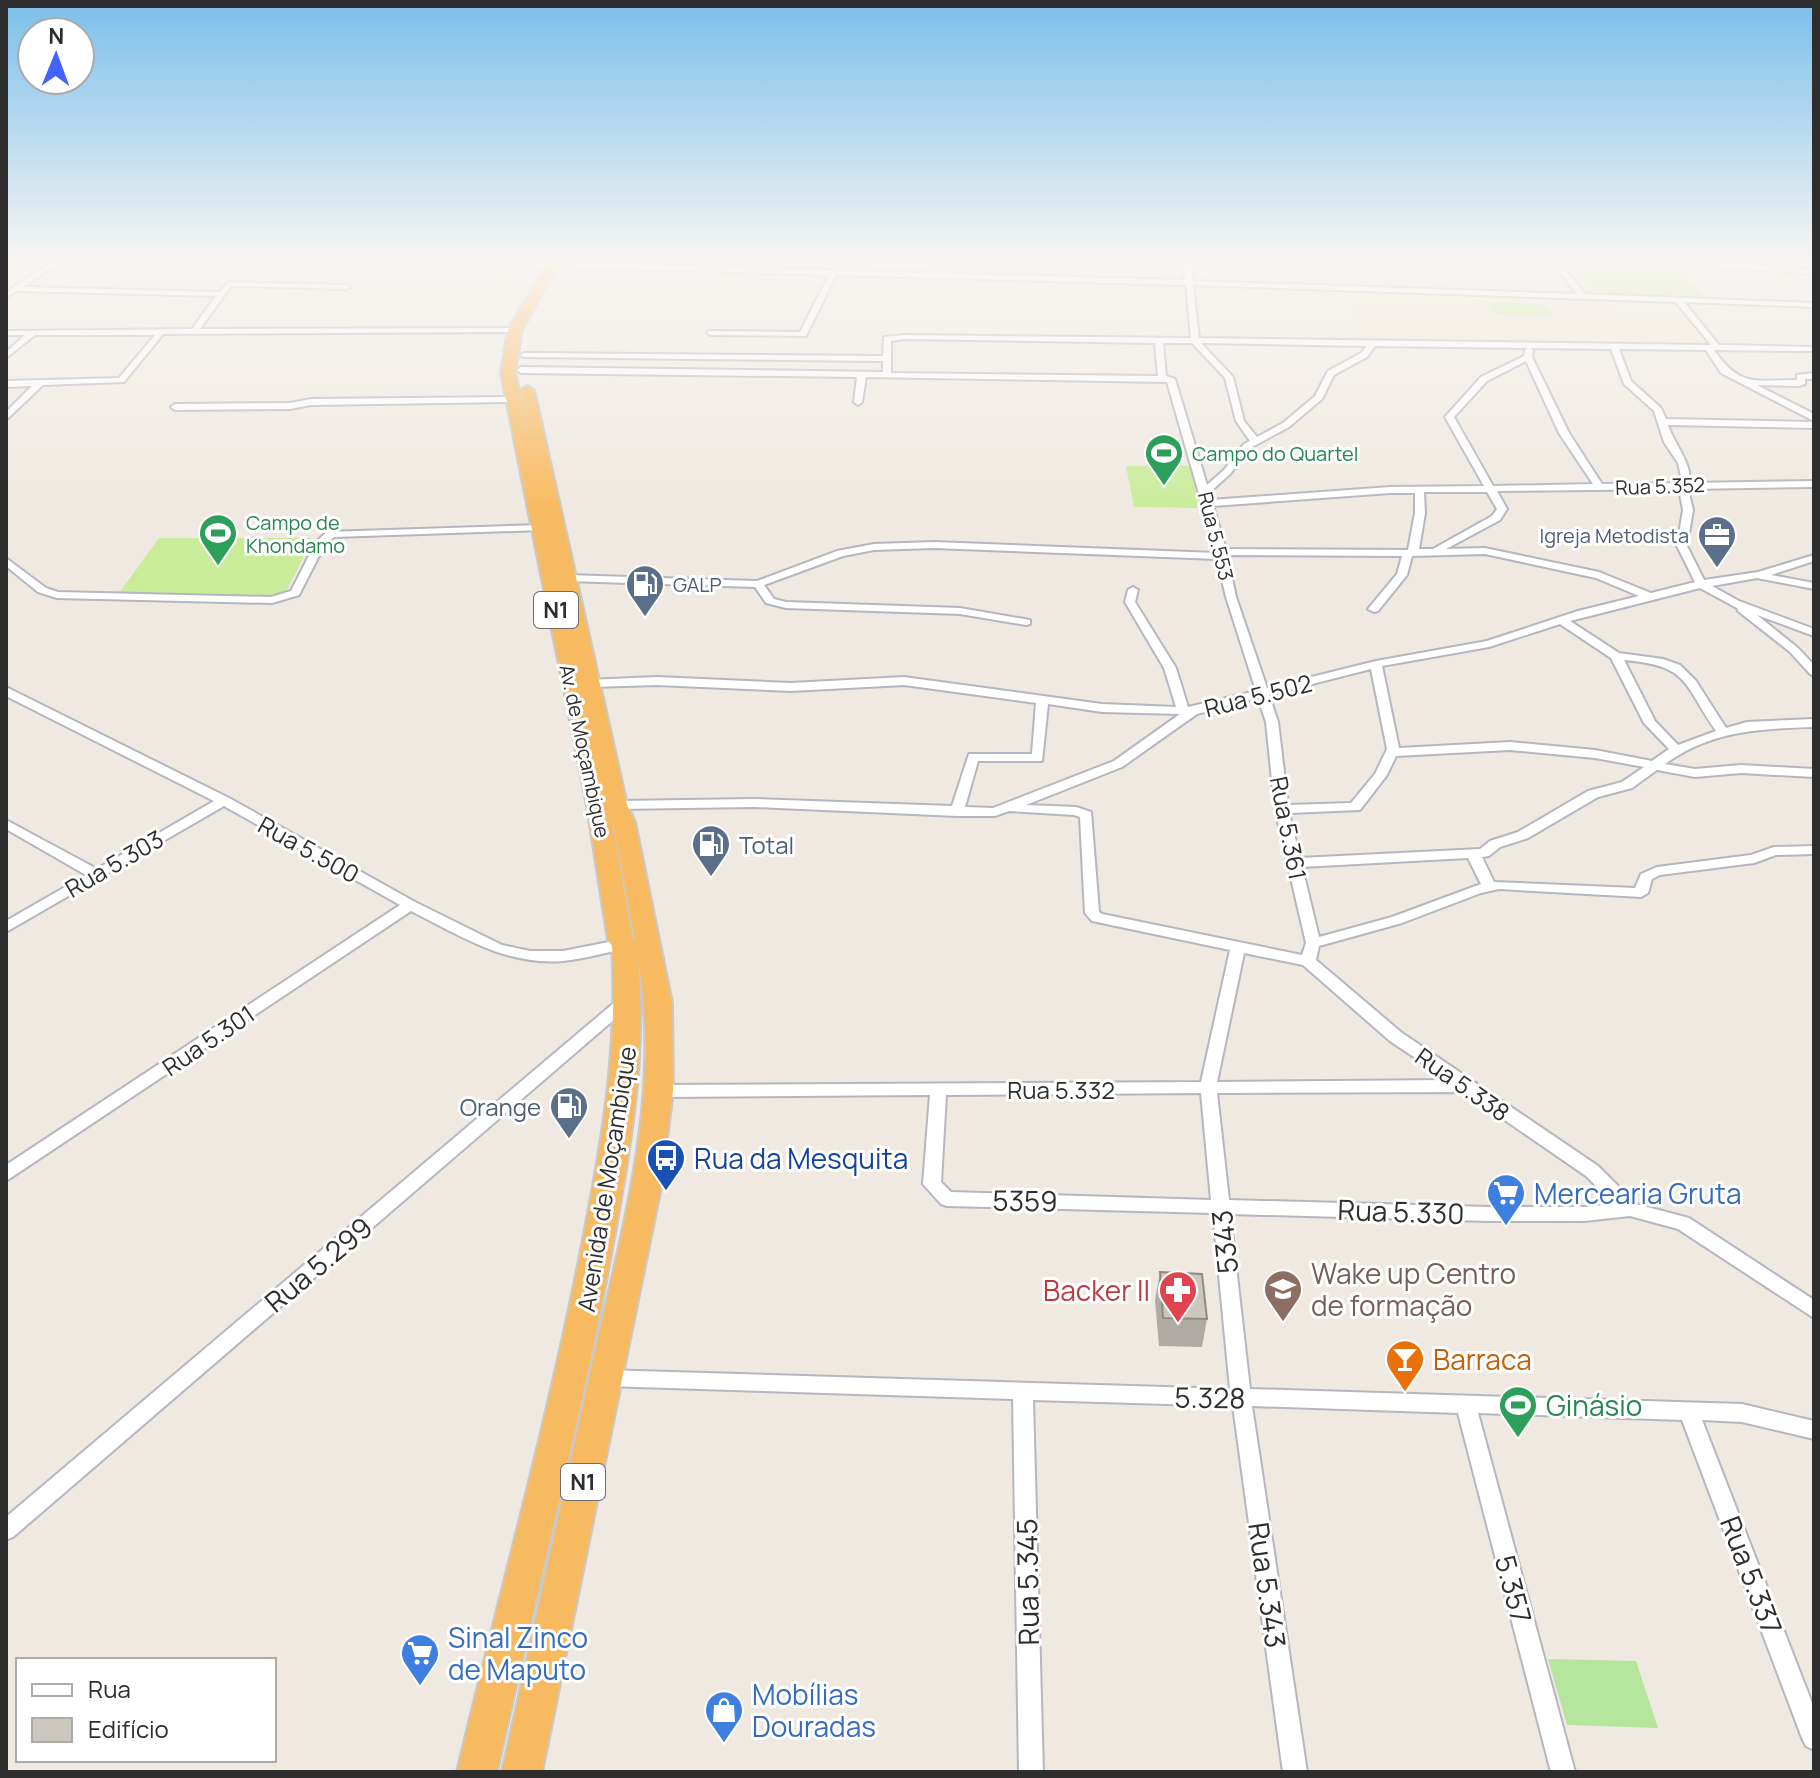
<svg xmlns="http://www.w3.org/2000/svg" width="1820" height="1778" viewBox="0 0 1820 1778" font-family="Manrope,sans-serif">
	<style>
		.education { fill: #f0e6d1 }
		.medical { fill: #f5dfe0 }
		.green { fill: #b6e59e }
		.pitch { fill: #c9ec9a }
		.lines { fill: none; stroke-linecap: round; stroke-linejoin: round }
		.minor-casing { stroke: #b4b7c1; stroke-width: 4 }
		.trunk-casing { stroke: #c9c9c9; stroke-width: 4 }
		.minor { fill: #fff; fill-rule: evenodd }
		.trunk { fill: #f8ba60; fill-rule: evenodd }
		.wall { fill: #afaba4 }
		.building { fill: #cbc7bf; stroke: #8e8b86; stroke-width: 2 }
		.labels { text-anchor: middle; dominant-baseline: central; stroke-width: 6; stroke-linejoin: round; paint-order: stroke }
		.far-leisure-label { font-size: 20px; fill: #27864d; stroke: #fff; text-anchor: start }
		.far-street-label { font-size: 20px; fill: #2e2e2e; stroke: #fff }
		.far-service-label { font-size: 20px; fill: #4e5e75; stroke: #fff; text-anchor: end }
		.shield { fill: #fff; stroke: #6d6d6d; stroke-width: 2 }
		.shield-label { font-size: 22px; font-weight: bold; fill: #2e2e2e }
		.street-label { font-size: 24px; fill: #2e2e2e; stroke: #fff }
		.service-label { font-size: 24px; fill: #4e5e75; stroke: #fff; text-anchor: start }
		.near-transit-label { font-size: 28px; fill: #164399; stroke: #fff; text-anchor: start }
		.near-shop-label { font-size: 28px; fill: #366cbe; stroke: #fff; text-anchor: start }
		.near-street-label { font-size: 28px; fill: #2e2e2e; stroke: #fff }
		.near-education-label { font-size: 28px; fill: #785e54; stroke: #fff; text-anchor: start }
		.near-health-label { font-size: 28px; fill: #be3a42; stroke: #fff; text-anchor: end }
		.near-food-label { font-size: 28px; fill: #c56008; stroke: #fff; text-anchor: start }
		.near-leisure-label { font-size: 28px; fill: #27864d; stroke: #fff; text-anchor: start }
	</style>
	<rect width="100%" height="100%" fill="#efe9e1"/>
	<path class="education" d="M1349,291L1609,299L1621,316L1687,319L1712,348L1363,341Z"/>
	<path class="medical" d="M1329,260H1540L1549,294L1335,287Z"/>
	<path class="green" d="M1548,1659L1636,1661L1658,1728L1567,1725Z"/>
	<g class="pitch">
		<path d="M1573,265L1679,268L1707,298L1593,295Z"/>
		<path d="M1486,302L1545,304L1552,316L1492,314Z"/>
		<path d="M1126,466H1194L1204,508L1134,507Z"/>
		<path d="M159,538H313L284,596H117Z"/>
	</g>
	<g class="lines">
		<defs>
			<g id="minor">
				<path d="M55,260H63L23,287L220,292L229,282L347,285L351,287L347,289L231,286L200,329L515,328L519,330L515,332L163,334L124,382L43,385L6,420V412L32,386L6,387V381L119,378L155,335H35L6,358V352L25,335H6V331L192,329L216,296L17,291L6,297V292Z"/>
				<path d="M462,260L1185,280L1183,260H1190L1193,281L1577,294L1550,260H1557L1585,294L1814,303V307L1684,302L1719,345L1814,347V351L1714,350C1740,388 1756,380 1797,380V375L1814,373V379H1805V384L1799,386L1757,385L1814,414V421L1721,373L1706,350L1619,349L1631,381L1661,408L1666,419L1814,422V428L1668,425C1674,444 1693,464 1689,483L1814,481V487L1688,489L1693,510L1687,546L1704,580L1758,572L1814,555V561L1771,575L1814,583V589L1757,578L1712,586L1739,601L1814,629V636L1757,615L1798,648L1814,665V676L1810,674L1790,652L1738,611L1737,608L1700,588L1570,621L1619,653L1663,659L1680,665L1696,681L1726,728L1747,722L1814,719V727C1759,729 1712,730 1665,764L1695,769L1741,765L1814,769V777L1741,773L1695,777L1657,770L1632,788L1598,797L1528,838L1500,847L1489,856L1482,857L1494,882L1635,888L1641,874L1657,867L1751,855L1774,847L1814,846V854L1776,855L1754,863L1660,875L1652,879L1648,893L1641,897L1499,889L1481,893L1402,923L1319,946L1316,960L1402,1033L1598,1166L1636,1204L1689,1218L1814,1300V1318L1678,1229L1630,1216L1584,1221H1489L1230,1214L1250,1389L1742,1404L1814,1421V1439L1742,1422L1702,1420L1814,1708V1750L1806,1746L1802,1738L1682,1420L1478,1413L1575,1772H1551L1458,1413L1252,1406L1307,1772H1283L1233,1406L1033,1400L1043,1772H1019L1013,1399L605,1386L598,1384L595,1378L598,1372L605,1370L1230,1389L1213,1213L947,1206L941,1204L923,1184L930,1095L659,1097L653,1095L651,1091L653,1087L659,1085L1201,1082L1230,950L1092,921L1085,913L1080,817L1074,815L1009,811L995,816H957L755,807L616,809L609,805L616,801L755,799L952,806L969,754H1032L1036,703L904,685L791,691L657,685L591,687L585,683L587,680L657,677L791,683L904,677L1102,704L1176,707L1164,668L1125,602L1128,590L1133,587L1138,590L1135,602L1176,668L1188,707L1256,691L1226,597L1217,559L934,548L874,550L843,556L764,585L774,599L786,602L960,608L1030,620V624L1026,625L960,614L786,608L766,603L755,587L567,581L562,578L567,575L757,581L837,551L874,544L934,542L1216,553L1167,382L866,377L862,402L858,405L854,402L857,377L521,373L517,370L521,367L883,372V361L524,357L520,355L524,353L883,356L884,337L904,335L1191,338L1186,285L836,275L806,336L711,335L707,333L708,331L800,332L829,275L524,266L466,262ZM1193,285L1676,302L1711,345L1199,338ZM904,339L1155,343L1158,376L891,373V341ZM1163,343H1192L1225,378L1236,421L1250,441L1244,444L1224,470L1207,485L1175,379L1166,376ZM1201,343L1367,346L1361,353L1328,371L1315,396L1283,423L1257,437L1244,421L1233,377ZM1375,346L1528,348L1525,350L1524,356L1481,377L1445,417L1484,486L1390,487L1211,500L1209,493L1230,474L1250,448L1289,427L1322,399L1334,375L1367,357ZM1530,348L1611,349L1624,384L1654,411L1664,442L1678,463L1681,476L1680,483L1602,484L1569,433L1532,357L1533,350ZM1526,361L1559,433L1593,484L1493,486L1454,417L1487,381ZM1679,489L1683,510L1677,546L1695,582L1651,593L1599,572L1485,548L1446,549L1500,520L1507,509L1497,491ZM1424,492H1487L1497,509L1492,516L1433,549H1419L1425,513ZM1390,493H1415V513L1408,550L1226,549L1213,506ZM1485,554L1596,578L1639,596L1578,611L1487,641L1376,661L1267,688L1236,597L1227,555L1402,556L1397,574L1368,609L1374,612L1378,611L1407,575L1412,556ZM1560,624L1611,658L1644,723L1669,749L1652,761L1595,750L1510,742L1399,748L1382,666L1489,647ZM1624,660C1690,666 1682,682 1716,731L1678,745L1655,721ZM1371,669L1387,749L1375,774L1351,803L1288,805L1278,722L1269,695ZM1258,698L1266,722L1275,809L1306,943L1302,955L1102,914L1099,912L1091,812L1076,807L1026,805L1122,767L1197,714ZM1048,704L1102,712L1180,714L1114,761L993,808L965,807L978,761H1042ZM1510,750L1595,758L1644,767L1622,782L1588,791L1518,832L1490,841L1480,849L1300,858L1289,813L1360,810L1387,775L1396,756ZM1468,858L1481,884L1392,917L1319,937L1302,867ZM1244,953L1303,965L1390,1041L1448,1080L1217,1082ZM1464,1092L1586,1176L1614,1204L1584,1207H1489L1229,1200L1217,1093ZM1201,1093L1211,1200L951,1192L941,1182L946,1095Z"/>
				<path d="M1692,260L1814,270V274L1701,266Z"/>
				<path d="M513,397L516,398V402L311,405L290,409L175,410L171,407L175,404L290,403L311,399Z"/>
				<path d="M539,525L544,528L543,530L334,537L325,544L299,595L272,603L57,598L38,592L6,566V558L46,588L58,592L271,597L291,591L316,542L327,532Z"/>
				<path d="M6,687L229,798L415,902L502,945L530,951H563L624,939L631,944L624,949C604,953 583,959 563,961C506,966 459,935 411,911L6,1181V1165L400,905L224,806L6,932V921L86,875L6,829V820L97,869L214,801L6,696Z"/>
				<path d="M626,996L631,997L634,1001L631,1005L13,1537L6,1540V1517L621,997Z"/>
			</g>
			<path id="trunk" d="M549,260H561L522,330L515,373L530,442L520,390L527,386L534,390L627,805L635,822L672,1003L673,1091L660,1192L542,1772H502C532,1638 561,1504 591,1370C620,1236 663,1097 638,959C647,1058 629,1157 611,1255C579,1429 534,1599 497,1772H457C497,1603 544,1435 578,1265C599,1159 619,1054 612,946L608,940L587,806L501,373L508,330ZM612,820L613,822L635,941L632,937Z"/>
		</defs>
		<use href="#minor" class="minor-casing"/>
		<use href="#trunk" class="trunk-casing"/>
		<use href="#minor" class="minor"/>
		<use href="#trunk" class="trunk"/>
	</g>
	<path class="wall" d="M1160,1272L1207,1319L1202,1347L1159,1346L1155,1300Z"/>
	<path class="building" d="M1160,1272L1202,1274L1207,1319L1163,1318Z"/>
	<linearGradient id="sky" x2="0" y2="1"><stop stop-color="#7abfeb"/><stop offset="0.51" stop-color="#f8f5f2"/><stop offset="1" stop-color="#f8f5f2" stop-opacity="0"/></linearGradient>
	<rect width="1820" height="509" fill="url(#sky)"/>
	<defs>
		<symbol id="stadium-pin" viewBox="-11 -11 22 30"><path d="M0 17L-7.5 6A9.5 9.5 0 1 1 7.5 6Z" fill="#2e9e5b" stroke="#fff"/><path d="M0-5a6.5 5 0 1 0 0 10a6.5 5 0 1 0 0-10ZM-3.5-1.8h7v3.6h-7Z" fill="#fff"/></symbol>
		<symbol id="office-pin" viewBox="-11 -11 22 30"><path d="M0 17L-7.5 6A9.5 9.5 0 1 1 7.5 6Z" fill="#5c6f8a" stroke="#fff"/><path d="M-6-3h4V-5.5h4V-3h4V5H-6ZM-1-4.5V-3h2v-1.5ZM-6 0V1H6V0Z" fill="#fff"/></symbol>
		<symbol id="fuel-pin" viewBox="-11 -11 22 30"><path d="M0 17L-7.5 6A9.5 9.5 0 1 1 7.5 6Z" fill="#5c6f8a" stroke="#fff"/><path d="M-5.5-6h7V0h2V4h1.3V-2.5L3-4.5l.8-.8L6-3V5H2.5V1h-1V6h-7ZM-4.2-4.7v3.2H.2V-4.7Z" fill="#fff"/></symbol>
		<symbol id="bus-pin" viewBox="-11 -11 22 30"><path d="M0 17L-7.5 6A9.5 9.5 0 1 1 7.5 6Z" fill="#1a4fb4" stroke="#fff"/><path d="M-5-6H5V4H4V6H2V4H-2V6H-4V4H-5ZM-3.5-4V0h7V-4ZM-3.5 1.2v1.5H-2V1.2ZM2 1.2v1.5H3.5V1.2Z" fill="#fff"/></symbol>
		<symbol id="supermarket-pin" viewBox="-11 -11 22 30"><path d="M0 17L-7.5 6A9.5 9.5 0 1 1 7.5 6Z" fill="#3f7fe0" stroke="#fff"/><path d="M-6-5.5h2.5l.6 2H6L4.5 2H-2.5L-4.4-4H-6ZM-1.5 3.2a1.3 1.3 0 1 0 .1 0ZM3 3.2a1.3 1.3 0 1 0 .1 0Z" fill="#fff"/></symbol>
		<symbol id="school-pin" viewBox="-11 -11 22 30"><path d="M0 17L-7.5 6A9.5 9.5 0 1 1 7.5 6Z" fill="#8d6e63" stroke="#fff"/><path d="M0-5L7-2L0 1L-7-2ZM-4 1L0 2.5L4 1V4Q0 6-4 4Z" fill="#fff"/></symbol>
		<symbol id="pharmacy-pin" viewBox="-11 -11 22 30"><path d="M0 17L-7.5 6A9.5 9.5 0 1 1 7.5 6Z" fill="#e0444e" stroke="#fff"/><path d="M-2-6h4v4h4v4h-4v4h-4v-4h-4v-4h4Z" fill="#fff"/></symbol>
		<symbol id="bar-pin" viewBox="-11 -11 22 30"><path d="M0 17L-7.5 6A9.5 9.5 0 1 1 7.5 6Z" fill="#e8710a" stroke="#fff"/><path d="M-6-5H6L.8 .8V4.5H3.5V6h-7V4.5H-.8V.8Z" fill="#fff"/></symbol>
		<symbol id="shop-pin" viewBox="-11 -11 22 30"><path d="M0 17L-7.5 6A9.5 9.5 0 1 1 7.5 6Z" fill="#3f7fe0" stroke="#fff"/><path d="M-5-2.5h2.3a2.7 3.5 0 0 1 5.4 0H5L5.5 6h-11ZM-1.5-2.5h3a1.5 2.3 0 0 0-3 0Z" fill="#fff"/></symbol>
	</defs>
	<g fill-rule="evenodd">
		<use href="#stadium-pin" x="1142" y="431" width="44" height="60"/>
		<use href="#stadium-pin" x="196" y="511" width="44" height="60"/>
		<use href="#office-pin" x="1695" y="513" width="44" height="60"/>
		<use href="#fuel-pin" x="623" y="562" width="44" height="60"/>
		<use href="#fuel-pin" x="689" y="822" width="44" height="60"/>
		<use href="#fuel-pin" x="547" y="1084" width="44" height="60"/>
		<use href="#bus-pin" x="644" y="1136" width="44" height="60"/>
		<use href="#supermarket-pin" x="1484" y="1171" width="44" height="60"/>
		<use href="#school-pin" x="1261" y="1267" width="44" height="60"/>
		<use href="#pharmacy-pin" x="1156" y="1268" width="44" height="60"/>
		<use href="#bar-pin" x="1383" y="1337" width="44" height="60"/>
		<use href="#stadium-pin" x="1496" y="1383" width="44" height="60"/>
		<use href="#supermarket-pin" x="398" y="1631" width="44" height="60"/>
		<use href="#shop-pin" x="702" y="1688" width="44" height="60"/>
	</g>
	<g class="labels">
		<g class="far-leisure-label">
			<text x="1192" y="453">Campo do Quartel</text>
			<text x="246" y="522">Campo de<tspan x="246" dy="23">Khondamo</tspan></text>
		</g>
		<g class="far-street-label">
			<text transform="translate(1660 486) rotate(-2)">Rua 5.352</text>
			<text transform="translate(1216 536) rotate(76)">Rua 5.553</text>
			<text transform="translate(585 751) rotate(78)">Av. de Moçambique</text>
		</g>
		<g class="far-service-label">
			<text x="1689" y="535">Igreja Metodista</text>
			<text x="673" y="584" text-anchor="start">GALP</text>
		</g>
		<g class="shield">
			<rect x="534" y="592" width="44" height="36" rx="6"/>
			<rect x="561" y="1464" width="44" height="36" rx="6"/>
		</g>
		<g class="shield-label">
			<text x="556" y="610">N1</text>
			<text x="583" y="1482">N1</text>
		</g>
		<g class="street-label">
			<text transform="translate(1258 695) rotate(-14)">Rua 5.502</text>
			<text transform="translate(1289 828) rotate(79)">Rua 5.361</text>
			<text transform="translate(309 849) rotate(29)">Rua 5.500</text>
			<text transform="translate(114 863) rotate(-30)">Rua 5.303</text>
			<text transform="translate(208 1040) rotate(-34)">Rua 5.301</text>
			<text transform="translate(1463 1084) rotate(35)">Rua 5.338</text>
			<text x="1061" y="1089">Rua 5.332</text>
			<text transform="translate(606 1179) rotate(-81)">Avenida de Moçambique</text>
		</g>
		<g class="service-label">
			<text x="739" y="844">Total</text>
			<text x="541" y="1106" text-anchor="end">Orange</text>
		</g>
		<g class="near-transit-label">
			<text x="694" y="1158">Rua da Mesquita</text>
		</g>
		<g class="near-shop-label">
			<text x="1534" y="1193">Mercearia Gruta</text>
			<text x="448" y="1637">Sinal Zinco<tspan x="448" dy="32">de Maputo</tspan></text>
			<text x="752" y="1694">Mobílias<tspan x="752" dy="32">Douradas</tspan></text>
		</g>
		<g class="near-street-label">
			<text transform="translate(1025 1200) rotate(1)">5359</text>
			<text transform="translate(1401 1211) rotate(2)">Rua 5.330</text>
			<text transform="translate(1224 1242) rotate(-96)">5343</text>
			<text transform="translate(318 1264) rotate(-40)">Rua 5.299</text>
			<text transform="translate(1210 1397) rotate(1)">5.328</text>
			<text transform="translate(1752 1575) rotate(69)">Rua 5.337</text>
			<text transform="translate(1027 1582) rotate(-91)">Rua 5.345</text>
			<text transform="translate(1268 1585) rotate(82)">Rua 5.343</text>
			<text transform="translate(1514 1589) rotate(75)">5.357</text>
		</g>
		<g class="near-education-label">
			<text x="1311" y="1273">Wake up Centro<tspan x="1311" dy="32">de formação</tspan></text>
		</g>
		<g class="near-health-label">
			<text x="1150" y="1290">Backer II</text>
		</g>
		<g class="near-food-label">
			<text x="1433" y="1359">Barraca</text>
		</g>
		<g class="near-leisure-label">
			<text x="1546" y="1405">Ginásio</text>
		</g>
	</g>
	<rect width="1820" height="1778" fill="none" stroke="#2e2e2e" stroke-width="16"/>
	<rect x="16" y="1658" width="260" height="104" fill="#ffffff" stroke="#ababab" stroke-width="2"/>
	<rect x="32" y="1684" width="40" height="12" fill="#ffffff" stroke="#ababab" stroke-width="2"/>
	<text x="88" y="1698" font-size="24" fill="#2e2e2e">Rua</text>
	<rect x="32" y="1718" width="40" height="24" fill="#cbc7bf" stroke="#ababab" stroke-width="2"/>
	<text x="88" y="1738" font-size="24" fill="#2e2e2e">Edifício</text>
	<g transform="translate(56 56) rotate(1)"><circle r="38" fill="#ffffff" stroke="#ababab" stroke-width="2"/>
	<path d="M0-6L14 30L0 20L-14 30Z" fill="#4264fb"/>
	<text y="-12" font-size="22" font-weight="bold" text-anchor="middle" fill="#2e2e2e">N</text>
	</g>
</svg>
